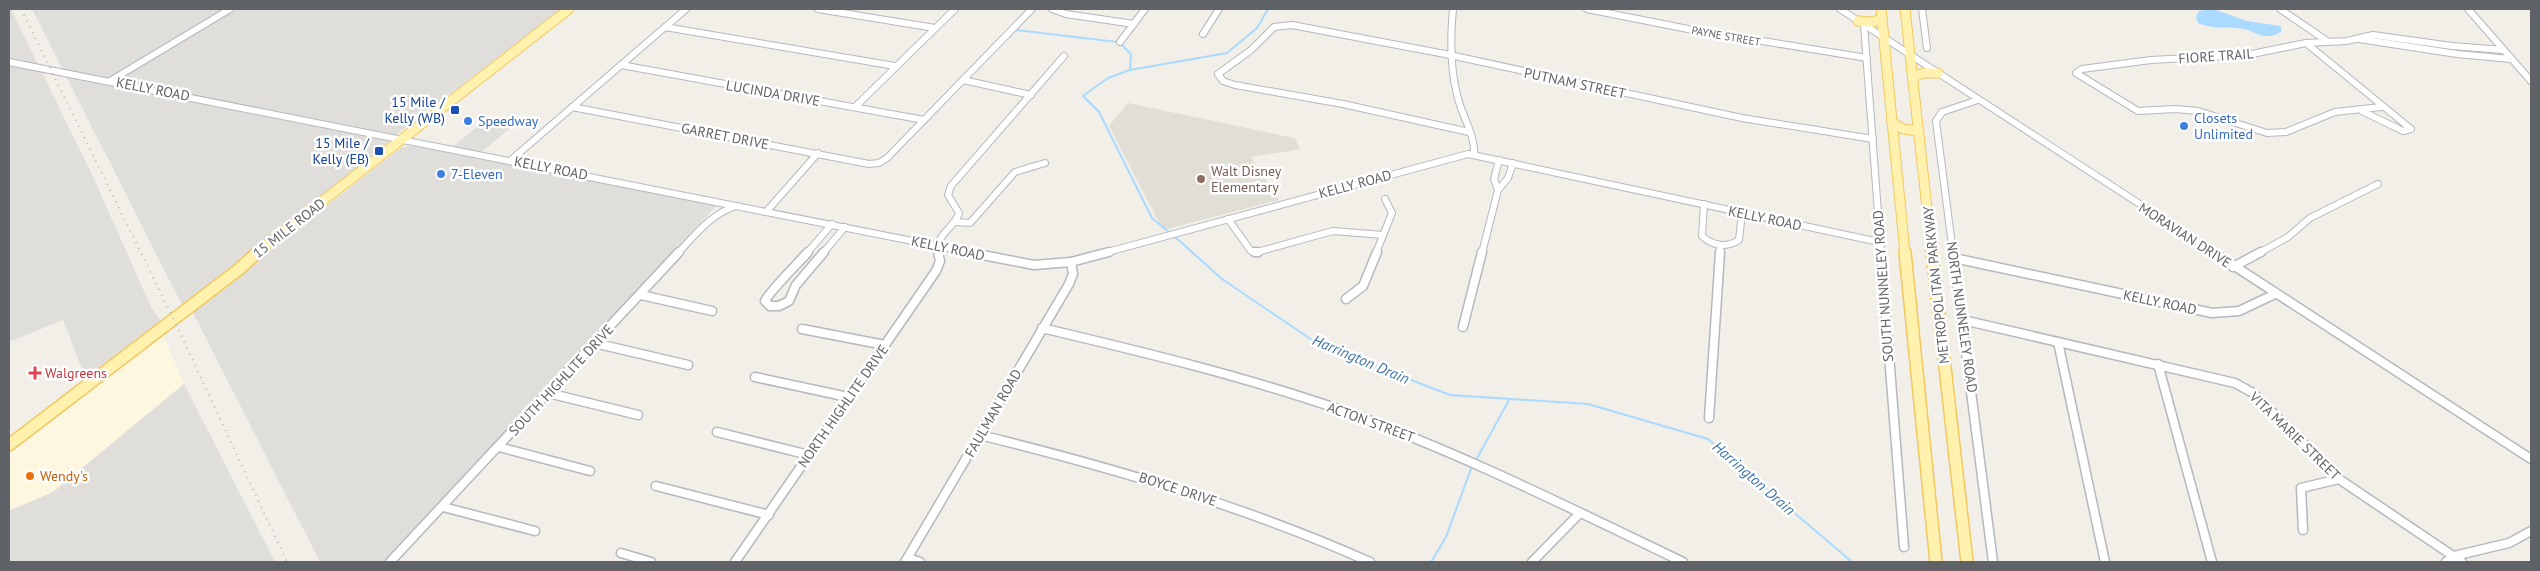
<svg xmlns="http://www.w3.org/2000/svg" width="2540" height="571" viewBox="0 0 2540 571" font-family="'PT Sans',sans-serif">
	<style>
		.commercial { fill: #fef7e0 }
		.industrial { fill: #e0deda }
		.education { fill: #e1ded6 }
		.water { fill: #aadaff }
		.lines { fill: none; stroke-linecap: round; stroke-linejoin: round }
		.stream { stroke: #aadaff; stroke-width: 2 }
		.minor-far1-casing { stroke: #b5b8bc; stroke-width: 8 }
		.minor-casing { stroke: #b5b8bc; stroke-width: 11 }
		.major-far1-casing { stroke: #f2c960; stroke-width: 11 }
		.major-casing { stroke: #f2c960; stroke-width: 14 }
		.minor-far1 { stroke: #fff; stroke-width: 6 }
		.minor { stroke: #fff; stroke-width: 8 }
		.major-far1 { stroke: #fff2af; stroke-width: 9 }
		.major { stroke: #fff2af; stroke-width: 11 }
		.rail { stroke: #b6b7b8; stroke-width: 2; stroke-dasharray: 1 5.5; stroke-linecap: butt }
		.transit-dot { fill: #1a4fb4; stroke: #fff; stroke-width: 2 }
		.shop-dot { fill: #3f7fe0; stroke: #fff; stroke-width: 2 }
		.education-dot { fill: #8d6e63; stroke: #fff; stroke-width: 2 }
		.health-dot { fill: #e0444e; stroke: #fff; stroke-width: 2 }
		.food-dot { fill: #e8710a; stroke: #fff; stroke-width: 2 }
		.labels { text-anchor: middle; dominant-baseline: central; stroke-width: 5; stroke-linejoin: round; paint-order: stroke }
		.far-street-label { font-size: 11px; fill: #5f6368; stroke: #fff }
		.street-label { font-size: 14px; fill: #5f6368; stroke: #fff }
		.transit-label { font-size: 14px; fill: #164399; stroke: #fff; text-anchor: end }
		.shop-label { font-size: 14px; fill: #366cbe; stroke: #fff; text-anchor: start }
		.education-label { font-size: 14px; fill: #785e54; stroke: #fff; text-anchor: start }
		.health-label { font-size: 14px; fill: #be3a42; stroke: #fff; text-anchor: start }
		.food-label { font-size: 14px; fill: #c56008; stroke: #fff; text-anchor: start }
		.water-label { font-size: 15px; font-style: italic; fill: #4174aa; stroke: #fff }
	</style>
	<rect width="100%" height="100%" fill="#f1efe8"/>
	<path class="commercial" d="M163,335L184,384L53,492L9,511V455Z"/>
	<g class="industrial">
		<path d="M9,9H11L94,179L151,307L161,321L85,377L63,320L9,342Z"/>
		<path d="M32,9H562L389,140L387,145L375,155L182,305Z"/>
		<path d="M489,117L516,123L477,156L717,205L386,562H320L192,311L401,148L414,145L447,151Z"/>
		<path d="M184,384L275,562H9V511L53,492Z"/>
	</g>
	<path class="education" d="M1128,103L1294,138L1301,149L1251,157L1279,200L1163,230L1109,126Z"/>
	<path class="water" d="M2213,9L2247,21L2281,26V32C2278,33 2274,36 2270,36C2260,37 2253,31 2244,29C2227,26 2214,30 2198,23L2196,17L2199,11Z"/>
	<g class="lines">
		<g class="stream">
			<path d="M1015,30L1117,42"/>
			<path d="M1121,44L1131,54L1130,70"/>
			<path d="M1170,233L1152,218L1099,112L1083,96L1108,78L1130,70L1227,53L1257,28L1268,9"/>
			<path d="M1174,236L1222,279L1318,344L1450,395L1588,404L1708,439L1852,562"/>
			<path d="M1475,462L1509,400"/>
			<path d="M1431,562L1446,537L1472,466"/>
		</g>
		<defs>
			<g id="minor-far1">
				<path d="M818,9L935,28"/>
				<path d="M1052,9L1066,14L1134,24"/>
				<path d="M1453,9C1450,40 1450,72 1459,102C1464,119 1475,136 1474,154"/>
				<path d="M1587,9L1688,29L1867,58"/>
				<path d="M1840,9L2215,253"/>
				<path d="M1922,9L1927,48"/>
				<path d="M2280,9L2327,41"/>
				<path d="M2468,9L2531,81"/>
				<path d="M1864,25L1881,253"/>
				<path d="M665,27L895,66"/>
				<path d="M1203,34L1219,9"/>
				<path d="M2359,39L2457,54L2511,59"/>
				<path d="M1120,42L1145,9"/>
				<path d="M2306,43L2411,129L2403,131L2362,111"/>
				<path d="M9,62L973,253"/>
				<path d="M621,65L924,120"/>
				<path d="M963,80L1031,95"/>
				<path d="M110,81L230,9"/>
				<path d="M572,107L869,164L879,163L887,158L1032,9"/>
				<path d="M855,107L955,9"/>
				<path d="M2381,107L2335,112L2286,132L2267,133L2198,111L2175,109L2138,111L2076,73L2082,69L2151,60L2247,55L2306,43L2347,41L2373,35L2452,46L2503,50"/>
				<path d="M1469,132L1343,104L1235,85L1223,81L1218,74L1251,50L1274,27L1292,25L1445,54L1742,118L1873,139"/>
				<path d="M511,160L686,9"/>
				<path d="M1499,160L1494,179L1498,190L1508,178L1513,163"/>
				<path d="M1704,204L1702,236C1713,246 1727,248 1739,240L1742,213"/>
				<path d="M766,212L818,153"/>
				<path d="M1228,219L1251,251L1257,252L1333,231L1383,235"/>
				<path d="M956,222L970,223L1015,172L1045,163"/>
				<path d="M678,253C696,234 711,214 736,206"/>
				<path d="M807,253L832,224"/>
				<path d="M823,253L845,227"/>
				<path d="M938,253C935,234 954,229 959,213L948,195L951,186L1064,56"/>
				<path d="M1104,253L1468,154L1879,242"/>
				<path d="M1376,253L1392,213L1385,199"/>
				<path d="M1482,253L1498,190"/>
				<path d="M1720,253V246"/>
				<path d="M1953,253L1936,121L1942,112L1978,100"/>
				<path d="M2259,253L2288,237L2310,218L2378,184"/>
			</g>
			<g id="minor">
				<path d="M808,252C800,261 768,293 765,301L770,306H779L789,301L796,285L824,252"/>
				<path d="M967,252L1034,265L1071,262L1109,252"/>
				<path d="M1255,252H1258"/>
				<path d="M1881,252L1904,547"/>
				<path d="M1953,252L1993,562"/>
				<path d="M2213,252L2531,459"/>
				<path d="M1954,258L2212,313L2239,311L2275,294"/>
				<path d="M2233,267L2261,252"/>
				<path d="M641,295L712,311"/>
				<path d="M1346,299L1363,286L1377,252"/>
				<path d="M1963,320L2235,383L2253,393L2339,479L2462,562"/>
				<path d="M1463,327L1482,252"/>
				<path d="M1042,328C1143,352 1243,376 1341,410C1459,452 1570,508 1683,562"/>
				<path d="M802,329L885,345"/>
				<path d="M2058,342L2105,562"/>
				<path d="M594,343L688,365"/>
				<path d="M2158,364L2212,562"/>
				<path d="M755,377L848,397"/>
				<path d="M548,393L638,415"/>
				<path d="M1709,418L1720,252"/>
				<path d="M717,432L809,455"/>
				<path d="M980,435C1114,468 1244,506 1370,562"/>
				<path d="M499,447L590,471"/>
				<path d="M656,486L769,515"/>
				<path d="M443,507L535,531"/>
				<path d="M2303,530L2301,488L2339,479"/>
				<path d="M621,553L651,562"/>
				<path d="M908,558L920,562"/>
				<path d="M390,562L679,252"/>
				<path d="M735,562L936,271L940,261L938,252"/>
				<path d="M905,562L1069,284L1073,274L1071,262"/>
				<path d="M1532,562L1580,513"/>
				<path d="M2446,562L2454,556L2509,543L2531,531"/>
			</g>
			<g id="major-far1">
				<path d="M1881,9L1905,253"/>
				<path d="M1905,9L1932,253"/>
				<path d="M1858,21L1873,22L1882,18"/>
				<path d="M1913,77L1923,73H1938"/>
				<path d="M1892,122L1903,129L1919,131"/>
				<path d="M256,253L569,9"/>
			</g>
			<g id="major">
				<path d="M1905,252L1936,562"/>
				<path d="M1932,252L1967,562"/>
				<path d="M9,445L238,270L258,252"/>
			</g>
		</defs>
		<use href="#minor-far1" class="minor-far1-casing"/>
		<use href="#minor" class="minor-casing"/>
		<use href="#major-far1" class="major-far1-casing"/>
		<use href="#major" class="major-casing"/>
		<use href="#minor-far1" class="minor-far1"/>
		<use href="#minor" class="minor"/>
		<use href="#major-far1" class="major-far1"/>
		<use href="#major" class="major"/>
		<path class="rail" d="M21,9L173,318L287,562"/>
	</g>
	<g class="transit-dot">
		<rect x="450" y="105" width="10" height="10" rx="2.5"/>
		<rect x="374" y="146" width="10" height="10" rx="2.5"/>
	</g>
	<g class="shop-dot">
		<circle cx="468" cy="121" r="5"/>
		<circle cx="2184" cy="126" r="5"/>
		<circle cx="441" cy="174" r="5"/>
	</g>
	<circle class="education-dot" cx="1201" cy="179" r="5"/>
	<path class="health-dot" d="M32.5 365.5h5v5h5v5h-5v5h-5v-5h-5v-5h5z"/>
	<circle class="food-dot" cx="30" cy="476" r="5"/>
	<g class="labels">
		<g class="far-street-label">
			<text transform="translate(1726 36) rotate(10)">PAYNE STREET</text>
		</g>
		<g class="street-label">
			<text transform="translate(2216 56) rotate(-4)">FIORE TRAIL</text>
			<text transform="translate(1575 83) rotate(12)">PUTNAM STREET</text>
			<text transform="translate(153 89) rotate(11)">KELLY ROAD</text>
			<text transform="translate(773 93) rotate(10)">LUCINDA DRIVE</text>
			<text transform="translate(725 136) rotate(11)">GARRET DRIVE</text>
			<text transform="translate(551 168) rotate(11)">KELLY ROAD</text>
			<text transform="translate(1355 184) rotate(-15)">KELLY ROAD</text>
			<text transform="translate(1765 218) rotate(12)">KELLY ROAD</text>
			<text transform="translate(289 228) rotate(-38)">15 MILE ROAD</text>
			<text transform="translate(2185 235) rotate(33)">MORAVIAN DRIVE</text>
			<text transform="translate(948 248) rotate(12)">KELLY ROAD</text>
			<text transform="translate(1936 285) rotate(-96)">METROPOLITAN PARKWAY</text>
			<text transform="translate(1883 286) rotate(-94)">SOUTH NUNNELEY ROAD</text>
			<text transform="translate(2160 302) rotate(12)">KELLY ROAD</text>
			<text transform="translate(1962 317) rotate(82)">NORTH NUNNELEY ROAD</text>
			<text transform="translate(561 380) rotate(-47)">SOUTH HIGHLITE DRIVE</text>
			<text transform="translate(843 406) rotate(-55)">NORTH HIGHLITE DRIVE</text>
			<text transform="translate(993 413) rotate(-60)">FAULMAN ROAD</text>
			<text transform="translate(1371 422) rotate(20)">ACTON STREET</text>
			<text transform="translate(2295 436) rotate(44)">VITA MARIE STREET</text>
			<text transform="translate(1178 489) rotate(18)">BOYCE DRIVE</text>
		</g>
		<g class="transit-label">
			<text x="445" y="102">15 Mile /<tspan x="445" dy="16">Kelly (WB)</tspan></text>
			<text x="369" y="143">15 Mile /<tspan x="369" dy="16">Kelly (EB)</tspan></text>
		</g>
		<g class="shop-label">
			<text x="2194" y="118">Closets<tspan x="2194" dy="16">Unlimited</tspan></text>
			<text x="478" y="121">Speedway</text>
			<text x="451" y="174">7-Eleven</text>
		</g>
		<g class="education-label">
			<text x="1211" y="171">Walt Disney<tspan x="1211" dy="16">Elementary</tspan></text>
		</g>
		<g class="health-label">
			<text x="45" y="373">Walgreens</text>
		</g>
		<g class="food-label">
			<text x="40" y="476">Wendy's</text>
		</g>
		<g class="water-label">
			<text transform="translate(1361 359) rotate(23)">Harrington Drain</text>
			<text transform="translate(1754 478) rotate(41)">Harrington Drain</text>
		</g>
	</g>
	<rect width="2540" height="571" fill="none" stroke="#5f6368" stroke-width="20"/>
</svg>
